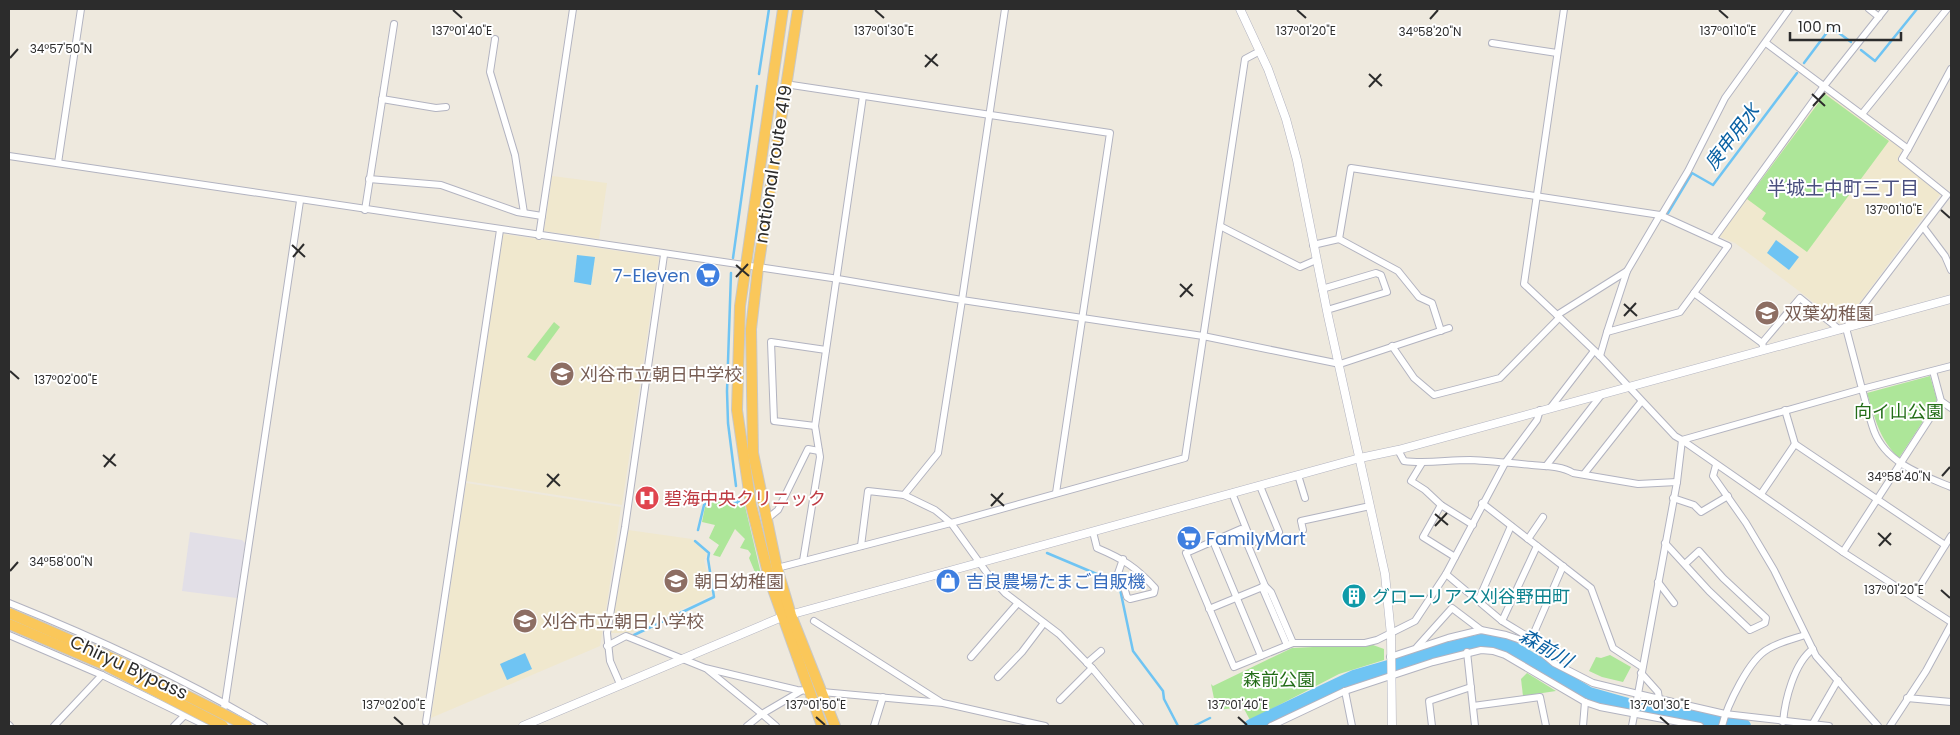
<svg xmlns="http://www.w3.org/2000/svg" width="1960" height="735" viewBox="0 0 1960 735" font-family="Poppins,'Noto Sans JP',sans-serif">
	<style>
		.industrial { fill: #e2dfe7 }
		.education { fill: #f0e8ce }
		.green { fill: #ade699 }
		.water { fill: #6fc4f3 }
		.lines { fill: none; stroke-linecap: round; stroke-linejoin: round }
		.stream { stroke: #6fc4f3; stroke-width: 2.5 }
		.river { stroke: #6fc4f3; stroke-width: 14 }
		.minor-casing { stroke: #b2b3c0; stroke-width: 8 }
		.tertiary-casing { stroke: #b2b3c0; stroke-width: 9 }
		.trunk-casing { stroke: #c8c8c8; stroke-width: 12 }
		.minor { stroke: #fff; stroke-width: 6 }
		.tertiary { stroke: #fff; stroke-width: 8 }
		.trunk { stroke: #fac75a; stroke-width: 10 }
		.trunk-bridge-casing { stroke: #c8c8c8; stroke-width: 12; stroke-linecap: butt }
		.trunk-bridge { stroke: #fac75a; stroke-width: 10 }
		.ticks { fill: none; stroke: #2c2c2c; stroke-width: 2 }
		.labels { text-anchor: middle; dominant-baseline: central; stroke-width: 4; stroke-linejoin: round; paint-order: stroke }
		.street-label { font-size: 18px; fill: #2c2c2c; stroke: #fff }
		.shop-label { font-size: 18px; fill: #366cbe; stroke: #fff; text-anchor: start }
		.education-label { font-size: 18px; fill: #785e54; stroke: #fff; text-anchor: start }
		.park-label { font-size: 18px; fill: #236d18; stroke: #fff }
		.health-label { font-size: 18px; fill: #be3a42; stroke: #fff; text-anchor: start }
		.culture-label { font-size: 18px; fill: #0d838f; stroke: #fff; text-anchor: start }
		.water-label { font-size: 19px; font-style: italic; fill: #0961a3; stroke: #fff }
		.neighbourhood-label { font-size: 19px; fill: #4a4f7f; stroke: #fff }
		.ticks-label { font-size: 12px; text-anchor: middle; fill: #2c2c2c; stroke: #fff; stroke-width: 4; stroke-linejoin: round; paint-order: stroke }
	</style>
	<rect width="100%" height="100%" fill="#eee9de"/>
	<path class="industrial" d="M190,532L242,540L245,543L237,598L182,591Z"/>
	<g class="education">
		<path d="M1825,91L1903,149L1897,159L1941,193L1846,321L1840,322L1735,243L1720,237L1718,234Z"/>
		<path d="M552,176L607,183L599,239L544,231Z"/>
		<path d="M503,234L659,257L622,505L466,481Z"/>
		<path d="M466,483L621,507L608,597L600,646L431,718Z"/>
		<path d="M628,530L692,539L708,553L704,560L712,595L630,633H609Z"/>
	</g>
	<g class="green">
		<path d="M1825,94L1889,141L1807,252L1762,219L1766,213L1747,199Z"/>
		<path d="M554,322L560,327L535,361L527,357Z"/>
		<path d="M1930,376L1937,400L1899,458C1879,439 1875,418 1867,393Z"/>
		<path d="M717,499L745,506L761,574L757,577L749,558L751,554L748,550L740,548L745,539L735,529L720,557L713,555L719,545L709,538L715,525L702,522L705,507Z"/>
		<path d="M1355,645H1373L1384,649V660L1339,674L1250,720L1243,707L1217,710L1216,708L1211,684L1213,686L1292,648Z"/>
		<path d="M1610,655L1631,667L1623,682L1602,677L1589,671L1596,657L1601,658Z"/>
		<path d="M1527,673L1556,691L1523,696L1521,679Z"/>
	</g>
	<g class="water">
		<path d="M1776,240L1799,257L1789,270L1767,253Z"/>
		<path d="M577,255L595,257L591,285L574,282Z"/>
		<path d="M525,653L532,669L507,680L500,664Z"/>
	</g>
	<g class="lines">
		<g class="stream">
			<path d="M1861,50L1875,61L1917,9"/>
			<path d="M1804,63L1831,27L1851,42"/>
			<path d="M759,74L769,9"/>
			<path d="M1668,213L1692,173L1713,185L1797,73"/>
			<path d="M733,258L757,86"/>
			<path d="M731,273L727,391L728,423L736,486"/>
			<path d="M698,530L704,505L716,497L739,503L738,498"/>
			<path d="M1047,553L1111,580L1120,589L1133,651L1163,691L1164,699L1178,726"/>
			<path d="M634,635L714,597L708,559L709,553L695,541"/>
			<path d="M1194,726L1210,718"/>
		</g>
		<path class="river" d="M1251,726L1354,677L1399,664L1430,653L1485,640L1509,646L1589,694L1642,709L1744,726"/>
		<defs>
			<g id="minor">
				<path d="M1005,9L962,300L1203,336L1340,364L1449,328"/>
				<path d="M1564,9L1524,284L1557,315L1627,271L1660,215"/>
				<path d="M1869,9L1879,17"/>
				<path d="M495,39L490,72L515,155L524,213"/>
				<path d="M1492,43L1557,53"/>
				<path d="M785,84L1110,133L1056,493"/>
				<path d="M382,99L436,108L446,107"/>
				<path d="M1862,114L1947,9"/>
				<path d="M1908,149L1951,69"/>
				<path d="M9,156L832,278L962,300L938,453L904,495L935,510L951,523L987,573L1005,593L1059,634L1092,668L1140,726"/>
				<path d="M58,163L81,9"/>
				<path d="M369,179L441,185L517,212L542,216"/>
				<path d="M365,210L394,24"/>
				<path d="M1661,216L1688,171L1725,98L1789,9"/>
				<path d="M1220,226L1300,267L1316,260"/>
				<path d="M1924,228L1945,256L1951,270"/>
				<path d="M539,236L573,9"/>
				<path d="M1714,238L1824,86L1885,9"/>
				<path d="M1339,239L1398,271L1419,297L1432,303L1441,331"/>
				<path d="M1313,245L1339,239L1351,168L1660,215L1728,246L1694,293L1762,343L1764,350"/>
				<path d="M1627,271L1607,332L1680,312L1694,293"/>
				<path d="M1322,289L1376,273L1381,275L1387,292L1327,310"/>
				<path d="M1557,315L1600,356L1675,436L1682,440L1862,389L1846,328L1947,195L1902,159L1908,149L1766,43"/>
				<path d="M1825,318L1840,330"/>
				<path d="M1762,343L1800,298L1811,307"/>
				<path d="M1392,346L1414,378L1434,395L1500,378L1559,318"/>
				<path d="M1600,356L1607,332"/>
				<path d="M1951,366L1862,389C1866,403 1869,417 1874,431C1886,463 1922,475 1951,487"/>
				<path d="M1933,371L1941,401L1951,408"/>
				<path d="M1551,407L1594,351"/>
				<path d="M1785,410L1795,444L1945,545"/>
				<path d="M815,426L774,421L771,342L826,350"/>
				<path d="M1398,450L1404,461C1426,464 1447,460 1470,460C1490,461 1511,463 1532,465C1545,466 1562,466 1573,473L1638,484L1677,482"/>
				<path d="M1422,463L1411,481L1425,490L1441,505L1473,525"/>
				<path d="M1716,465L1713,476L1746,523L1774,570L1816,656L1878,726"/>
				<path d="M1546,466L1602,394"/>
				<path d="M1584,474L1641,402"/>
				<path d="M1298,475L1305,498"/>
				<path d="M1232,493L1252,543L1279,532L1260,486"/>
				<path d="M1761,494L1795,444"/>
				<path d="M1673,498L1694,505L1701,512L1728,496"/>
				<path d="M1482,503L1591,588L1613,648L1642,667"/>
				<path d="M1441,505L1423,537L1455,557"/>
				<path d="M767,519L778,510L808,449L819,451"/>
				<path d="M1303,530L1301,521L1370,506"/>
				<path d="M1093,532L1097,548C1123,559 1136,567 1155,588L1154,593L1130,599L1127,597L1124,587L1116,579L1123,559"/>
				<path d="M1528,539L1543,517"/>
				<path d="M1213,541L1261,656"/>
				<path d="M1665,543L1709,591L1750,630L1765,623L1766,618L1723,578L1699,551L1685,564"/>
				<path d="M861,546L868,491L904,495"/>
				<path d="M1843,552L1941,401"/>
				<path d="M803,561L820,457L815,426L863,96"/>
				<path d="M777,568L951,523L1185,458L1245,59L1260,51"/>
				<path d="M1446,574L1502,621L1530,638"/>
				<path d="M1658,582L1674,603"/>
				<path d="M1265,586L1271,592L1293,643"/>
				<path d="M1262,587L1287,645"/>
				<path d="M1913,597L1951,536"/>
				<path d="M1478,601L1511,526"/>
				<path d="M9,603C96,638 183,678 264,726"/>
				<path d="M1209,609L1265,586L1241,529L1186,553L1234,667L1293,643H1365L1377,640L1415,621L1446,574L1505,463L1537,420L1540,410"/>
				<path d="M814,621L941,702"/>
				<path d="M1502,621L1537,546"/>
				<path d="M9,635L102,675L207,726"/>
				<path d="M1530,642L1563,566"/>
				<path d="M607,646L626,636L705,668L797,690L810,691"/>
				<path d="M1417,647L1452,608L1481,630"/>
				<path d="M1467,652L1475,726"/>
				<path d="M971,657L1018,603"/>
				<path d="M1390,657L1448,638L1481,630L1506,635L1530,643L1554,663L1593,683L1638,694L1632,726"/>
				<path d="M1087,663L1101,651"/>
				<path d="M708,670L762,714L801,691"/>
				<path d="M1641,673L1658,692L1659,699"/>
				<path d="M998,677L1022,652L1044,623"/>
				<path d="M620,684L610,661L607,633L625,527L664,255"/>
				<path d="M1345,691L1352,726"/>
				<path d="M822,692L943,703L1045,726"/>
				<path d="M1907,698L1951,702"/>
				<path d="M1060,700L1092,668"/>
				<path d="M1473,706L1540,697L1546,726"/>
				<path d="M221,716L225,704L300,201"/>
				<path d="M426,722L500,230"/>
				<path d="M1783,722C1785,700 1794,663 1813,649"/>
				<path d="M9,725L10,726"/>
				<path d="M1812,725L1838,680"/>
				<path d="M54,726L102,675"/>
				<path d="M174,726L185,715"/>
				<path d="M747,726L762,714L776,726"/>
				<path d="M874,726L883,697"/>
				<path d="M1271,726L1345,691L1433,662L1481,650L1493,651L1505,655L1585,702L1600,707L1700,726"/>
				<path d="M1432,726L1429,701L1471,687"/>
				<path d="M1583,726L1585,702"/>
				<path d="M1722,726C1727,706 1749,659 1768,649C1779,642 1793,639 1805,635"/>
				<path d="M1829,726L1725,714L1638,694L1677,482L1682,440L1846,554L1951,622"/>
				<path d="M1890,726L1926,671L1951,625"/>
			</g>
			<g id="tertiary">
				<path d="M1240,9L1268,69L1286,119L1297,160L1328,316L1385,574L1391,635L1392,726"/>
				<path d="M523,726L782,617L1360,458L1398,450L1951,299"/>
			</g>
			<g id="trunk">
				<path d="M783,9L740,306L737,410L751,505L770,581L822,726"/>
				<path d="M798,9L758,268L751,329L753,453L777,568L791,615L835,726"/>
			</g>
		</defs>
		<use href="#minor" class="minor-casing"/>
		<use href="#tertiary" class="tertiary-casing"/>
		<use href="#trunk" class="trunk-casing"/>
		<use href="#minor" class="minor"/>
		<use href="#tertiary" class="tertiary"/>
		<use href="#trunk" class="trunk"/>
		<defs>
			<g id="trunk-bridge">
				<path d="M9,613L116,660L247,726"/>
				<path d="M9,624L107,666L223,726"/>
			</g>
		</defs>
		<use href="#trunk-bridge" class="trunk-bridge-casing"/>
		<use href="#trunk-bridge" class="trunk-bridge"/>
	</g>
	<path class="ticks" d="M453,10L462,18M875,10L884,18M1297,10L1306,18M1719,10L1728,18M1430,19L1438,10M925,55L938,66M10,58L18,49M925,67L937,54M1369,74L1382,86M1369,87L1381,74M1812,94L1825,106M1813,106L1825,93M1941,210L1950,218M292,245L305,257M293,257L304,244M736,265L749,276M736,277L748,264M1180,284L1193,296M1180,297L1192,284M1624,304L1637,316M1624,316L1636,303M10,371L19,379M103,455L116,466M104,467L115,454M547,474L560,486M1942,476L1950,467M547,487L559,474M991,494L1004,506M991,506L1003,493M1435,514L1448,525M1435,526L1447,513M1878,533L1891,545M1879,546L1891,533M10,571L18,562M1941,590L1950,598M394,717L403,725M816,717L825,725M1238,717L1247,725M1660,717L1669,725"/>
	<defs>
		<symbol id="supermarket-disc" viewBox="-11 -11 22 22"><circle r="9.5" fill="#3f7fe0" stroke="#fff"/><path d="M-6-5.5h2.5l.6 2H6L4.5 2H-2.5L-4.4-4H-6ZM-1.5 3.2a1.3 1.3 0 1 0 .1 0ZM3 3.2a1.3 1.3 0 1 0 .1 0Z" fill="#fff"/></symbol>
		<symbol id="school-disc" viewBox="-11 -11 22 22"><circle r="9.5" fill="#8d6e63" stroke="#fff"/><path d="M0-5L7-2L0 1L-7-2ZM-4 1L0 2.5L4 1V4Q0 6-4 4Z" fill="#fff"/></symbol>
		<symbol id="hospital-disc" viewBox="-11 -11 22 22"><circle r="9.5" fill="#e0444e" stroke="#fff"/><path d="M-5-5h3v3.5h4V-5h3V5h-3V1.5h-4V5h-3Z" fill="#fff"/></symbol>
		<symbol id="shop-disc" viewBox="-11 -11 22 22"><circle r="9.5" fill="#3f7fe0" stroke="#fff"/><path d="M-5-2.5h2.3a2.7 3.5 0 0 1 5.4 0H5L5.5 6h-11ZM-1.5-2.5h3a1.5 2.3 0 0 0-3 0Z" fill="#fff"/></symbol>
		<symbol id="building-disc" viewBox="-11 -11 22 22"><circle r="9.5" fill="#0f9aa8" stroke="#fff"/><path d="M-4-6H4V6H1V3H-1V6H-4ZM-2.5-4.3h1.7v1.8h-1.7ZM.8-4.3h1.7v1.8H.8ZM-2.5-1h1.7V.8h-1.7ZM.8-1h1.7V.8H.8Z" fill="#fff"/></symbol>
	</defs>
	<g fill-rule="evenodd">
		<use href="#supermarket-disc" x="694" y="261" width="28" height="28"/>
		<use href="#school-disc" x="1753" y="299" width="28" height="28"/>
		<use href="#school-disc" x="548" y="360" width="28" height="28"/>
		<use href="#hospital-disc" x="633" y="484" width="28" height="28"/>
		<use href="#supermarket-disc" x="1175" y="524" width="28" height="28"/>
		<use href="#school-disc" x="662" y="567" width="28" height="28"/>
		<use href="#shop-disc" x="934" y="567" width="28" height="28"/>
		<use href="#building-disc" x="1340" y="582" width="28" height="28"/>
		<use href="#school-disc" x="511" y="607" width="28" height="28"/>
	</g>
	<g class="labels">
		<g class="street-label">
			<text transform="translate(773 164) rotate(-81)">national route 419</text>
			<text transform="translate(129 667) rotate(25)">Chiryu Bypass</text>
		</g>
		<g class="shop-label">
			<text x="690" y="275" text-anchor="end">7-Eleven</text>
			<text x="1206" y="538">FamilyMart</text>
			<text x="966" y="581">吉良農場たまご自販機</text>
		</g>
		<g class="education-label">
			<text x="1784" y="313">双葉幼稚園</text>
			<text x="580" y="374">刈谷市立朝日中学校</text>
			<text x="694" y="581">朝日幼稚園</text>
			<text x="542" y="621">刈谷市立朝日小学校</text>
		</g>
		<g class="park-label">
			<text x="1899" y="411">向イ山公園</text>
			<text x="1279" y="679">森前公園</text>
		</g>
		<g class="health-label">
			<text x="664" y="498">碧海中央クリニック</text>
		</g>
		<g class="culture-label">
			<text x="1372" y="596">グローリアス刈谷野田町</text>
		</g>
		<g class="water-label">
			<text transform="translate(1732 137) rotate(-53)">庚申用水</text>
			<text transform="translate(1546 648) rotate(30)">森前川</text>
		</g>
		<g class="neighbourhood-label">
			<text x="1843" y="188">半城土中町三丁目</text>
		</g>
	</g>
	<g class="ticks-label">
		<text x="462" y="35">137°01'40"E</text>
		<text x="884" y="35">137°01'30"E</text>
		<text x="1306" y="35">137°01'20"E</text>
		<text x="1728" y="35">137°01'10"E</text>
		<text x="1430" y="36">34°58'20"N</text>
		<text x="61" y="53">34°57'50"N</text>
		<text x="1894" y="214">137°01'10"E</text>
		<text x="66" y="384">137°02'00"E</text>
		<text x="1899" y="481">34°58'40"N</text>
		<text x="61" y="566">34°58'00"N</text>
		<text x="1894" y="594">137°01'20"E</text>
		<text x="394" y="709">137°02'00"E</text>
		<text x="816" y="709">137°01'50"E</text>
		<text x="1238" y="709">137°01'40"E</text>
		<text x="1660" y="709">137°01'30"E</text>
	</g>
	<rect width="1960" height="735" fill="none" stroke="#2c2c2c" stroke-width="20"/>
	<path d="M1790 32v8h111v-8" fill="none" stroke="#2c2c2c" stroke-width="2.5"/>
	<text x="1798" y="32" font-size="15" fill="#2c2c2c" stroke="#ffffff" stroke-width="4" paint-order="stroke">100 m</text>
</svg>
